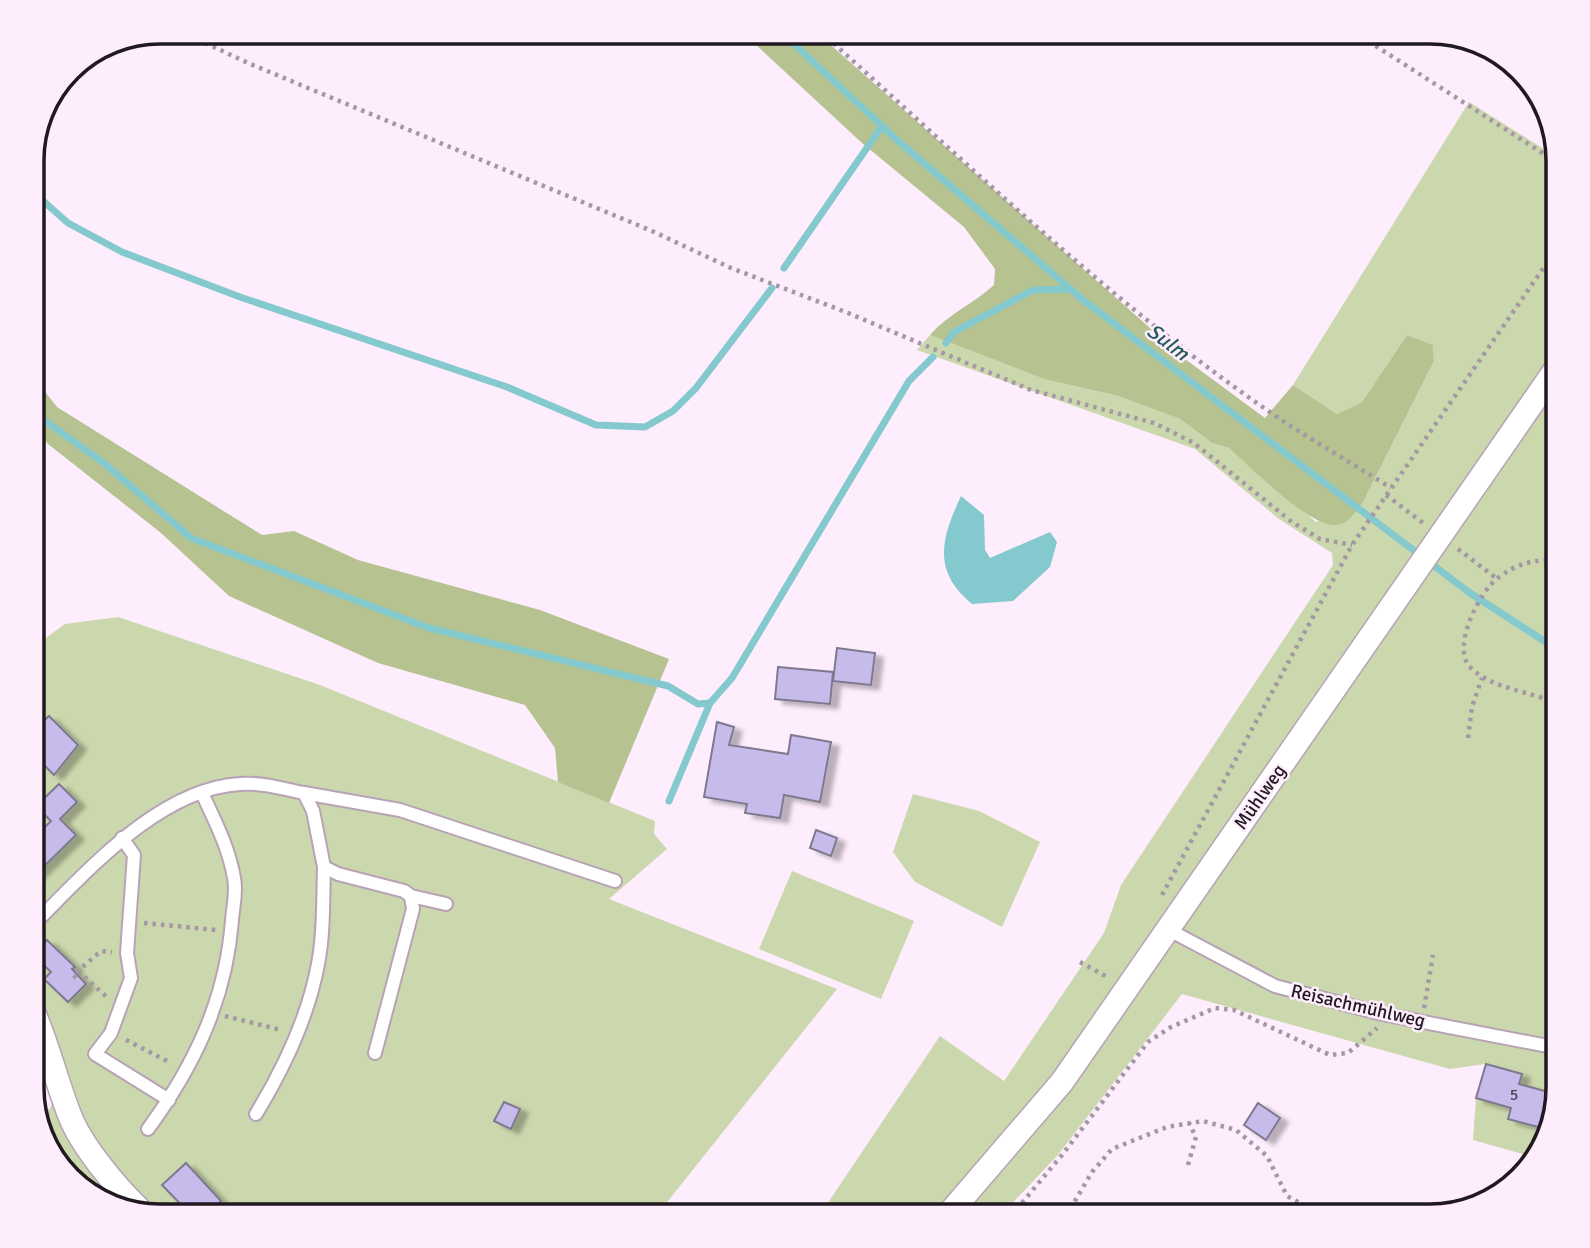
<svg xmlns="http://www.w3.org/2000/svg" width="1590" height="1248" viewBox="0 0 1590 1248" font-family="Signika,sans-serif">
	<style>
		.green { fill: #cbd7ac }
		.forest { fill: #b6c390 }
		.water { fill: #84c9cd }
		.lines { fill: none; stroke-linecap: round; stroke-linejoin: round }
		.stream { stroke: #84c9cd; stroke-width: 7 }
		.building { fill: #c7bbec; stroke: #7e798f; stroke-width: 2; filter: url(#shadow) }
		.lane-casing { stroke: #b8a3b6; stroke-width: 16 }
		.street-casing { stroke: #b8a3b6; stroke-width: 26 }
		.path { stroke: #a598a4; stroke-width: 4.5; stroke-dasharray: 3.5 5; stroke-linecap: butt }
		.lane { stroke: #fff; stroke-width: 12 }
		.street { stroke: #fff; stroke-width: 23 }
		.labels { text-anchor: middle; dominant-baseline: central; stroke-width: 5; stroke-linejoin: round; paint-order: stroke }
		.number-label { font-size: 16px; fill: #4a4253 }
		.street-label { font-size: 19px; fill: #211920; stroke: #feedfd }
		.water-label { font-size: 21px; font-style: italic; fill: #215b5e; stroke: #feedfd }
		.rim { fill: none; stroke: #211920; stroke-width: 3.5 }
	</style>
	<defs>
		<filter id="shadow"><feDropShadow dx="8" dy="4.5" stdDeviation="2" flood-color="#0004"/></filter>
	</defs>
	<rect width="100%" height="100%" fill="#feedfd"/>
	<g class="green">
		<path d="M1469,102L1558,158V1089L1533,1157L1473,1140L1476,1098L1485,1064L1450,1069L1182,994L1057,1156L1000,1216H819L940,1036L1004,1081L1104,933L1121,885L1333,565L1332,553L1279,519L1195,449L917,350L930,335L1044,379L1118,396L1180,419L1212,443L1229,448L1316,522L1364,500L1434,361L1433,345L1407,335L1362,402L1337,414L1293,385Z"/>
		<path d="M118,617L320,685L655,821L654,834L667,849L609,899L837,989L656,1216H159L76,1185L45,1145L35,1110L50,1109L52,1103L32,1043V648L65,624Z"/>
		<path d="M913,794L979,811L1040,842L1002,927L915,882L893,852Z"/>
		<path d="M792,871L914,921L881,999L759,949Z"/>
	</g>
	<g class="forest">
		<path d="M742,32H816L1185,359L1265,418L1293,385L1337,414L1362,402L1407,335L1433,345L1434,361L1364,500C1357,510 1349,524 1336,525C1310,528 1250,466 1229,448L1212,443L1180,419L1118,396L1044,379L930,335C948,314 973,304 994,285L995,269L964,227L862,143Z"/>
		<path d="M32,375L57,407L262,535L294,531L358,560L540,610L669,659L609,803L558,782L555,748L525,705L378,663L229,596L161,533L48,444L32,427Z"/>
	</g>
	<path class="water" d="M961,496L984,515L985,550L990,558L1050,532L1057,542L1050,567L1013,601L972,604C932,571 941,539 961,496Z"/>
	<g class="lines">
		<g class="stream">
			<path d="M781,32L896,139L1083,300L1470,593L1558,650"/>
			<path d="M32,191L68,223L122,252L240,297L507,387L596,425L645,427L673,411L696,388L772,288"/>
			<path d="M784,268L882,126"/>
			<path d="M946,343L954,332L1033,290L1070,289"/>
			<path d="M32,406L40,417L105,464L191,538L429,628L668,686L698,704L710,703"/>
			<path d="M669,801L710,703L732,678L909,381L933,357"/>
		</g>
	</g>
	<g class="building">
		<path d="M837,648L875,653L871,685L833,681Z"/>
		<path d="M778,667L833,672L830,704L775,699Z"/>
		<path d="M49,716L78,745L54,775L32,753V726H38Z"/>
		<path d="M717,722L734,727L729,745L788,754L791,735L831,742L820,802L784,795L780,818L745,813L747,804L704,797Z"/>
		<path d="M59,784L77,802L60,819L76,835L32,878V840L51,821L36,806Z"/>
		<path d="M816,830L837,838L831,856L810,848Z"/>
		<path d="M47,940L75,967L72,969L86,984L68,1002L44,979L51,972L33,955Z"/>
		<path d="M1486,1064L1522,1074L1519,1084L1552,1093L1542,1128L1508,1119L1511,1108L1476,1098Z"/>
		<path d="M504,1102L520,1109L511,1129L494,1121Z"/>
		<path d="M1258,1103L1280,1118L1266,1140L1244,1125Z"/>
		<path d="M186,1163L221,1201L203,1216H192L162,1185Z"/>
	</g>
	<g class="lines">
		<defs>
			<g id="lane">
				<path d="M304,793L400,810L615,881"/>
				<path d="M122,838L134,855L127,953L131,978L111,1033L95,1054L169,1100"/>
				<path d="M32,926C86,873 158,789 240,784C260,782 284,789 304,793L313,811L324,867L338,874L404,891L411,896L446,904"/>
				<path d="M1169,930L1275,986L1382,1014L1558,1048"/>
				<path d="M375,1053L413,909L411,896"/>
				<path d="M256,1114C284,1068 308,1018 318,964C324,933 323,899 324,867"/>
				<path d="M148,1129C194,1066 226,1000 232,920C233,907 237,891 234,878C229,848 215,821 202,793"/>
			</g>
			<g id="street">
				<path d="M32,1009C48,1044 56,1081 70,1116C81,1145 116,1187 138,1208"/>
				<path d="M947,1216L1062,1082L1558,366"/>
			</g>
		</defs>
		<use href="#lane" class="lane-casing"/>
		<use href="#street" class="street-casing"/>
		<g class="path">
			<path d="M182,32L248,63L652,231L731,268L848,313L1031,390L1154,423L1194,443L1292,522L1320,539L1352,545"/>
			<path d="M821,32C969,165 1117,309 1283,421C1318,444 1355,465 1391,488"/>
			<path d="M1354,32L1558,163"/>
			<path d="M1386,495L1423,523"/>
			<path d="M1458,549L1496,578"/>
			<path d="M1548,560L1558,540"/>
			<path d="M1558,704C1531,691 1491,689 1470,667C1451,647 1480,590 1499,577C1516,565 1528,561 1548,560L1558,572"/>
			<path d="M1468,738L1472,707L1482,678"/>
			<path d="M1162,895L1352,545L1558,247"/>
			<path d="M144,923L216,930"/>
			<path d="M1080,962L1109,978"/>
			<path d="M78,971L108,998"/>
			<path d="M76,978L73,975L101,951L112,952"/>
			<path d="M1424,1008L1433,955"/>
			<path d="M225,1016L281,1030"/>
			<path d="M126,1040L171,1063"/>
			<path d="M38,1118L49,1119"/>
			<path d="M1188,1165L1196,1137L1189,1123"/>
			<path d="M1011,1216L1062,1155L1148,1042L1171,1027L1215,1008L1234,1010L1330,1055L1348,1053L1377,1028"/>
			<path d="M1066,1216L1092,1172L1112,1149L1167,1127L1203,1121L1236,1130L1267,1156L1287,1196L1324,1216"/>
		</g>
		<use href="#lane" class="lane"/>
		<use href="#street" class="street"/>
	</g>
	<g class="labels">
		<g class="number-label">
			<text x="1514" y="1095">5</text>
		</g>
		<g class="street-label">
			<text transform="translate(1260 797) rotate(-55)">Mühlweg</text>
			<text transform="translate(1358 1006) rotate(13)">Reisachmühlweg</text>
		</g>
		<g class="water-label">
			<text transform="translate(1168 342) rotate(37)">Sulm</text>
		</g>
	</g>
	<path d="M0 0H1590V1248H0ZM160 44H1430A116 116 0 0 1 1546 160V1088A116 116 0 0 1 1430 1204H160A116 116 0 0 1 44 1088V160A116 116 0 0 1 160 44Z" fill="#feedfd" fill-rule="evenodd"/>
	<path class="rim" d="M160 44H1430A116 116 0 0 1 1546 160V1088A116 116 0 0 1 1430 1204H160A116 116 0 0 1 44 1088V160A116 116 0 0 1 160 44Z"/>
</svg>
